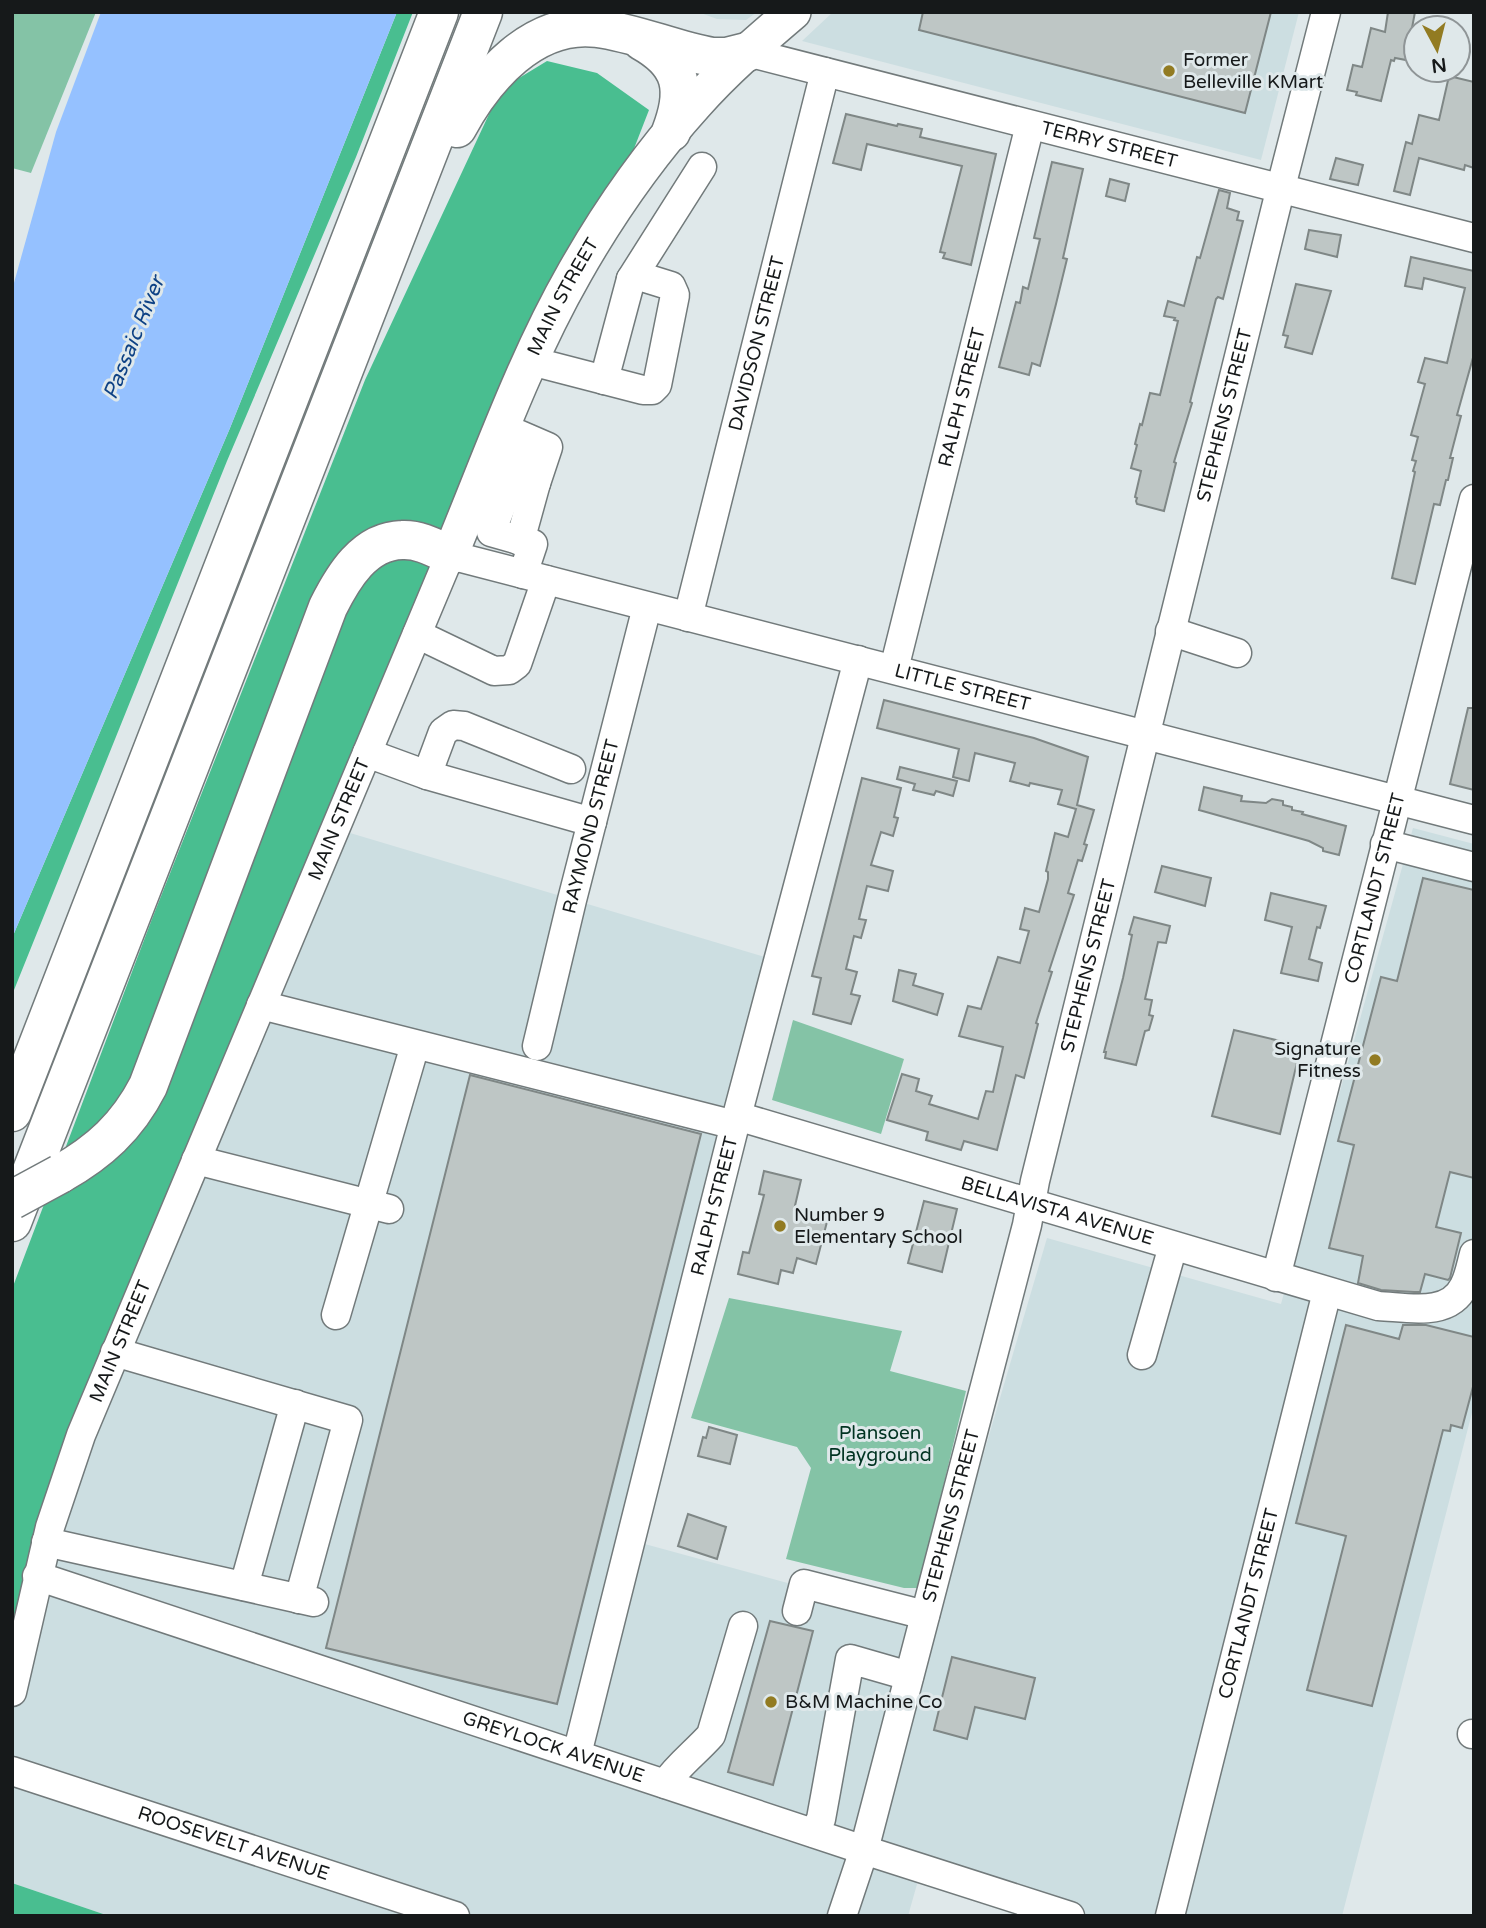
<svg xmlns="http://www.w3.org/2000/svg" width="1486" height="1928" viewBox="0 0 1486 1928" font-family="'Varela Round',sans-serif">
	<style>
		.built { fill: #ccdee1 }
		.green { fill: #84c3a6 }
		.forest { fill: #49be90 }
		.water { fill: #95c1ff }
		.building { fill: #bec6c5; stroke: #7f8786; stroke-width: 2 }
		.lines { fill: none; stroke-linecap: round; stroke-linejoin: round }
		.minor-casing { stroke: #727a7b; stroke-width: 31 }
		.major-casing { stroke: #727a7b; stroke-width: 38 }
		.highway-casing { stroke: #727a7b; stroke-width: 41 }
		.minor { stroke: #fff; stroke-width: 28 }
		.major { stroke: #fff; stroke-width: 35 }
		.highway { stroke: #fff; stroke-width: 38 }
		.highway-bridge-casing { stroke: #727a7b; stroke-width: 41; stroke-linecap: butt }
		.highway-bridge { stroke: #fff; stroke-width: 38 }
		.poi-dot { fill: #927b22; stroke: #dfe8ea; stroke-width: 2.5 }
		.labels { text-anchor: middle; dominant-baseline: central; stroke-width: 6; stroke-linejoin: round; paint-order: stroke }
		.poi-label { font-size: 19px; fill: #16191a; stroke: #dfe8ea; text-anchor: start }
		.street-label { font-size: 19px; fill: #16191a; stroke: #dfe8ea }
		.park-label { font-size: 19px; fill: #003321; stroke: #dfe8ea }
		.water-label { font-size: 21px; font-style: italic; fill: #0e4285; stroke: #dfe8ea }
	</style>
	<rect width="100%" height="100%" fill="#dfe8ea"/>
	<g class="built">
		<path d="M698,12H757L746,20L717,19Z"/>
		<path d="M833,12H1299L1261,160L802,41Z"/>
		<path d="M330,827L778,961L630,1540L934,1623L1047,1238L1281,1304L1413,828L1474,844V1405L1342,1916H1064L921,1870L908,1916H109L12,1883V1668L57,1470Z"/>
	</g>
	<g class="green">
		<path d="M12,12H96L31,173L12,168Z"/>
		<path d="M793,1020L904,1059L881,1134L772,1100Z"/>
		<path d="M729,1298L902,1331L890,1371L966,1391L919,1588H904L786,1559L811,1468L797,1447L691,1418Z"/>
	</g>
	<g class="forest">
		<path d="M397,12H413L356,157L227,461L12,995V938L230,428Z"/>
		<path d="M547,61L597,73L649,110L621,182L57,1470L12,1668V1289L152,919L365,380L504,82L506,86Z"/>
		<path d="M12,1883L109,1916H12Z"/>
	</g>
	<path class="water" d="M101,12H397L230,428L12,938V290L56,132Z"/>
	<g class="building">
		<path d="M923,12H1271L1245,113L919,30Z"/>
		<path d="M1388,12H1415L1406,60L1395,58L1394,61L1391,60L1381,101L1356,95L1357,92L1347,90L1353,65L1362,67L1371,28L1385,32Z"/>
		<path d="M1449,76L1474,82V168L1465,165L1464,170L1419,158L1410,195L1394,191L1406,142L1412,144L1419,115L1439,120Z"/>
		<path d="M846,114L897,126L898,124L922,129L920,137L996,154L971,265L943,258L945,253L940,252L962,166L867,144L861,170L833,163Z"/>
		<path d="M1336,158L1363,165L1358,185L1330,179Z"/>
		<path d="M1052,162L1083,169L1063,258L1067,259L1056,304L1040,366L1032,363L1029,375L999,367L1016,302L1020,303L1023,287L1028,289L1040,239L1034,238Z"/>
		<path d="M1110,179L1129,184L1125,201L1106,196Z"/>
		<path d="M1219,190L1230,193L1227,208L1239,212L1237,220L1243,221L1223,299L1218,297L1216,299L1190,402L1192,403L1174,462L1176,463L1164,511L1137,504L1136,501L1137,498L1135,497L1141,471L1131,468L1137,445L1135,444L1140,424L1142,425L1150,393L1160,395L1178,321L1174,320L1175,318L1164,316L1168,301L1184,306L1197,257L1200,258Z"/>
		<path d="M1309,230L1341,235L1337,257L1305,249Z"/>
		<path d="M1411,257L1474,271V354L1457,415L1461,416L1450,458H1453L1448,480H1446L1440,505L1434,504L1415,584L1392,578L1415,472L1413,471L1416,461L1412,460L1418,437L1411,435L1425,384L1418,382L1425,358L1447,363L1465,288L1424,278L1422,289L1405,286Z"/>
		<path d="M1296,284L1331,291L1312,354L1285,347L1288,336L1283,335Z"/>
		<path d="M884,700L1034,738L1088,757L1077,805L1094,810L1084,844L1087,845L1082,861L1078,860L1068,893L1074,895L1049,971L1052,972L1036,1023L1038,1024L1024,1078L1016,1075L997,1150L964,1141L961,1150L926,1140L928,1132L887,1120L902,1074L919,1079L916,1091L932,1096L929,1104L978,1119L986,1091L993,1092L1003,1047L959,1036L968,1006L981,1009L998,957L1020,963L1029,931L1020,929L1025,908L1039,912L1048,879V872L1046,871L1055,833L1068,837L1076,809L1058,804L1062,790L1030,783L1029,786L1010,781L1015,763L975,753L969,781L953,777L959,749L877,728Z"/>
		<path d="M1468,708H1474V790L1450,784Z"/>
		<path d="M900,767L957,781L953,796L936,791L934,795L913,790L915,784L897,779Z"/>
		<path d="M862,778L901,788L894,817L898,818L893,836L881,832L871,865L893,871L888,891L867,886L859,919L866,920L861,938L854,936L846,969L857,972L851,994L860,996L851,1024L813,1014L821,978L812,976Z"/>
		<path d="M1204,787L1242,796L1241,801L1266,803L1272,799L1283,801V805L1292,807V810L1303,812L1302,814L1346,826L1339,855L1323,851V848L1309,841L1199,810Z"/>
		<path d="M1162,866L1211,878L1205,906L1155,892Z"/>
		<path d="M1423,878L1474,890V1178L1450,1172L1436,1227L1461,1233L1450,1278L1448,1280L1425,1274L1420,1292H1414L1381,1290L1358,1283L1363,1256L1329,1248L1354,1145L1338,1141L1381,977L1397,981Z"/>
		<path d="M1271,893L1326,906L1320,928L1317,927L1309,959L1322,963L1318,981L1281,973L1292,927L1265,920Z"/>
		<path d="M1134,917L1170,926L1166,943L1158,942L1145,999L1152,1000L1149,1015L1153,1016L1149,1030L1145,1031L1136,1065L1105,1058L1106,1052H1104L1123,978L1132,935L1129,934Z"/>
		<path d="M899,970L916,974L913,985L943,994L937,1015L893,1001Z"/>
		<path d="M1234,1030L1301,1046L1280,1134L1212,1116Z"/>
		<path d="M470,1075L701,1134L557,1704L326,1648Z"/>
		<path d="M764,1171L801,1180L794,1210L828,1218L816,1264L797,1258L793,1273L781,1270L778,1284L738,1274L743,1252L749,1253L764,1195L759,1194Z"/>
		<path d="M924,1201L957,1209L942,1272L908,1263Z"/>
		<path d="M1346,1325L1399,1339L1403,1325H1426L1474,1337V1383L1462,1428L1451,1425L1450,1431L1443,1430L1372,1706L1307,1690L1346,1536L1296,1523Z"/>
		<path d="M709,1427L737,1435L730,1464L698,1456L703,1437L706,1438Z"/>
		<path d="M688,1514L726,1527L717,1559L678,1546Z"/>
		<path d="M770,1621L813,1631L773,1785L728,1772Z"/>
		<path d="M952,1657L1035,1678L1025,1719L975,1707L967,1739L934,1730Z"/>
	</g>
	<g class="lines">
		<defs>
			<g id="minor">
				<path id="s1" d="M747,52L1474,238"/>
				<path d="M531,361L643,390H652L657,385L675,295L671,286L642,277L631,279"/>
				<path d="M604,380L631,279L702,167"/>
				<path d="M511,431L548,447L536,483"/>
				<path d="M496,470L536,483L520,541"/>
				<path d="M523,574L533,544L491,532L528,439"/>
				<path id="s2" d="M688,617L825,72"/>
				<path d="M1170,631L1237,653"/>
				<path d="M417,634L494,671L509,670L517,664L546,580"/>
				<path id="s3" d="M894,669L1030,125"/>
				<path d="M367,753L427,775"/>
				<path d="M571,769L464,726L453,725L443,732L427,775L592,822"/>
				<path d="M1385,844L1474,867"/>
				<path d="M261,1005L735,1125"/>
				<path id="s4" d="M537,1046L572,900L647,607"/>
				<path id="s5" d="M737,1116L1378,1306C1406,1307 1449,1318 1464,1286C1469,1277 1471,1265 1474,1254"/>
				<path d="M196,1160L389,1209"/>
				<path id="s6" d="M1276,1277L1474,499"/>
				<path d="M336,1315L415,1045"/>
				<path d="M115,1352L348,1420L299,1599"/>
				<path d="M1142,1355L1173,1246"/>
				<path d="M46,1542L314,1602"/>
				<path id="s7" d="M37,1576L864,1850L1070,1916"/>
				<path d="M244,1586L295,1404"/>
				<path d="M797,1611L804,1584L925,1615"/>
				<path id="s8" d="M12,1692L50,1527L81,1435L450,555L1474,820"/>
				<path d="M1472,1734H1474"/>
				<path id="s9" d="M577,1754L737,1116L858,660"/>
				<path id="s10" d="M12,1771L455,1916"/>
				<path d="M665,1784C678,1765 696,1752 711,1735L743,1626"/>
				<path d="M814,1833L821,1819L850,1659L909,1676"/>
				<path id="s11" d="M842,1916L864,1850L1027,1225L1035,1181L1281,187L1326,12"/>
				<path id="s12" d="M1170,1916L1327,1292"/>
			</g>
			<g id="major">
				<path id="s13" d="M450,555C489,461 524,361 575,272C609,212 649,155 695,104C725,70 759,41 793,12"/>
			</g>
			<g id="highway">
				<path d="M642,41C683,64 687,90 671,132"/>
				<path d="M457,128C484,78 533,20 597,28C636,33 673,50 712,57H727L747,52"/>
				<path d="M12,1112L439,12"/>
				<path d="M60,1174C99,1152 127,1127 148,1086L328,607C343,577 364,541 402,540C419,539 435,548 450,555"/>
				<path d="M12,1222L483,12"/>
			</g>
		</defs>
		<use href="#minor" class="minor-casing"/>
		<use href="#major" class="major-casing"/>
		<use href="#highway" class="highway-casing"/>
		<use href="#minor" class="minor"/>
		<use href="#major" class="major"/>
		<use href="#highway" class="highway"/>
		<defs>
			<path id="highway-bridge" d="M12,1200L60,1174"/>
		</defs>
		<use href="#highway-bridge" class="highway-bridge-casing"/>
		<use href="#highway-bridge" class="highway-bridge"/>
	</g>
	<g class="poi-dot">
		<circle cx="1169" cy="71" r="7"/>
		<circle cx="1375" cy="1060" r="7"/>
		<circle cx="780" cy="1226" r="7"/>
		<circle cx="771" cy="1702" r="7"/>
	</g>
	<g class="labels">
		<g class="poi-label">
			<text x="1183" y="60">Former<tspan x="1183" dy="22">Belleville KMart</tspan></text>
			<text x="1361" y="1049" text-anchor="end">Signature<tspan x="1361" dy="22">Fitness</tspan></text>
			<text x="794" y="1215">Number 9<tspan x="794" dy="22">Elementary School</tspan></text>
			<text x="785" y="1702">B&amp;M Machine Co</text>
		</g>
		<g class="street-label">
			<text stroke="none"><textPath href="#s1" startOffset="374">TERRY STREET</textPath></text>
			<text stroke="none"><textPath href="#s13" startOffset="282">MAIN STREET</textPath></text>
			<text stroke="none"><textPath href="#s2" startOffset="282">DAVIDSON STREET</textPath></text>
			<text stroke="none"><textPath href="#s3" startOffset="280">RALPH STREET</textPath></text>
			<text stroke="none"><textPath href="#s11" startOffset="1549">STEPHENS STREET</textPath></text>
			<text stroke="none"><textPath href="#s8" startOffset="1750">LITTLE STREET</textPath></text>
			<text stroke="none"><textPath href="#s8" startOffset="934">MAIN STREET</textPath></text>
			<text stroke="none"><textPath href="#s4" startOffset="226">RAYMOND STREET</textPath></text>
			<text stroke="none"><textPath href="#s6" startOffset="401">CORTLANDT STREET</textPath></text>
			<text stroke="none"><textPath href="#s11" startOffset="982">STEPHENS STREET</textPath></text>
			<text stroke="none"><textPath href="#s9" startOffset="565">RALPH STREET</textPath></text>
			<text stroke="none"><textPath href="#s5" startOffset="334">BELLAVISTA AVENUE</textPath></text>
			<text stroke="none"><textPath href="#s8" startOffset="368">MAIN STREET</textPath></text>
			<text stroke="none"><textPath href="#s11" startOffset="415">STEPHENS STREET</textPath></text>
			<text stroke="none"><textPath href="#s12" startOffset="322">CORTLANDT STREET</textPath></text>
			<text stroke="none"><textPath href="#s7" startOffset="544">GREYLOCK AVENUE</textPath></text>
			<text stroke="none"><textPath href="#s10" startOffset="233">ROOSEVELT AVENUE</textPath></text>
		</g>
		<g class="park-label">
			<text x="880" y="1433">Plansoen<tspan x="880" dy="22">Playground</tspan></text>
		</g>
		<g class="water-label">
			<text transform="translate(134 338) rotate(-68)">Passaic River</text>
		</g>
	</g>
	<rect width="1486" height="1928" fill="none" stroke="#16191a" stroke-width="28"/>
	<g transform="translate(1437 49) rotate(173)"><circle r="33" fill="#dfe8ea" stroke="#8f9597" stroke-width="2"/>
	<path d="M0-5L12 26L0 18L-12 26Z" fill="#927b22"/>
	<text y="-10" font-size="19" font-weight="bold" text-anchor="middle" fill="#16191a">N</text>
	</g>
</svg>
